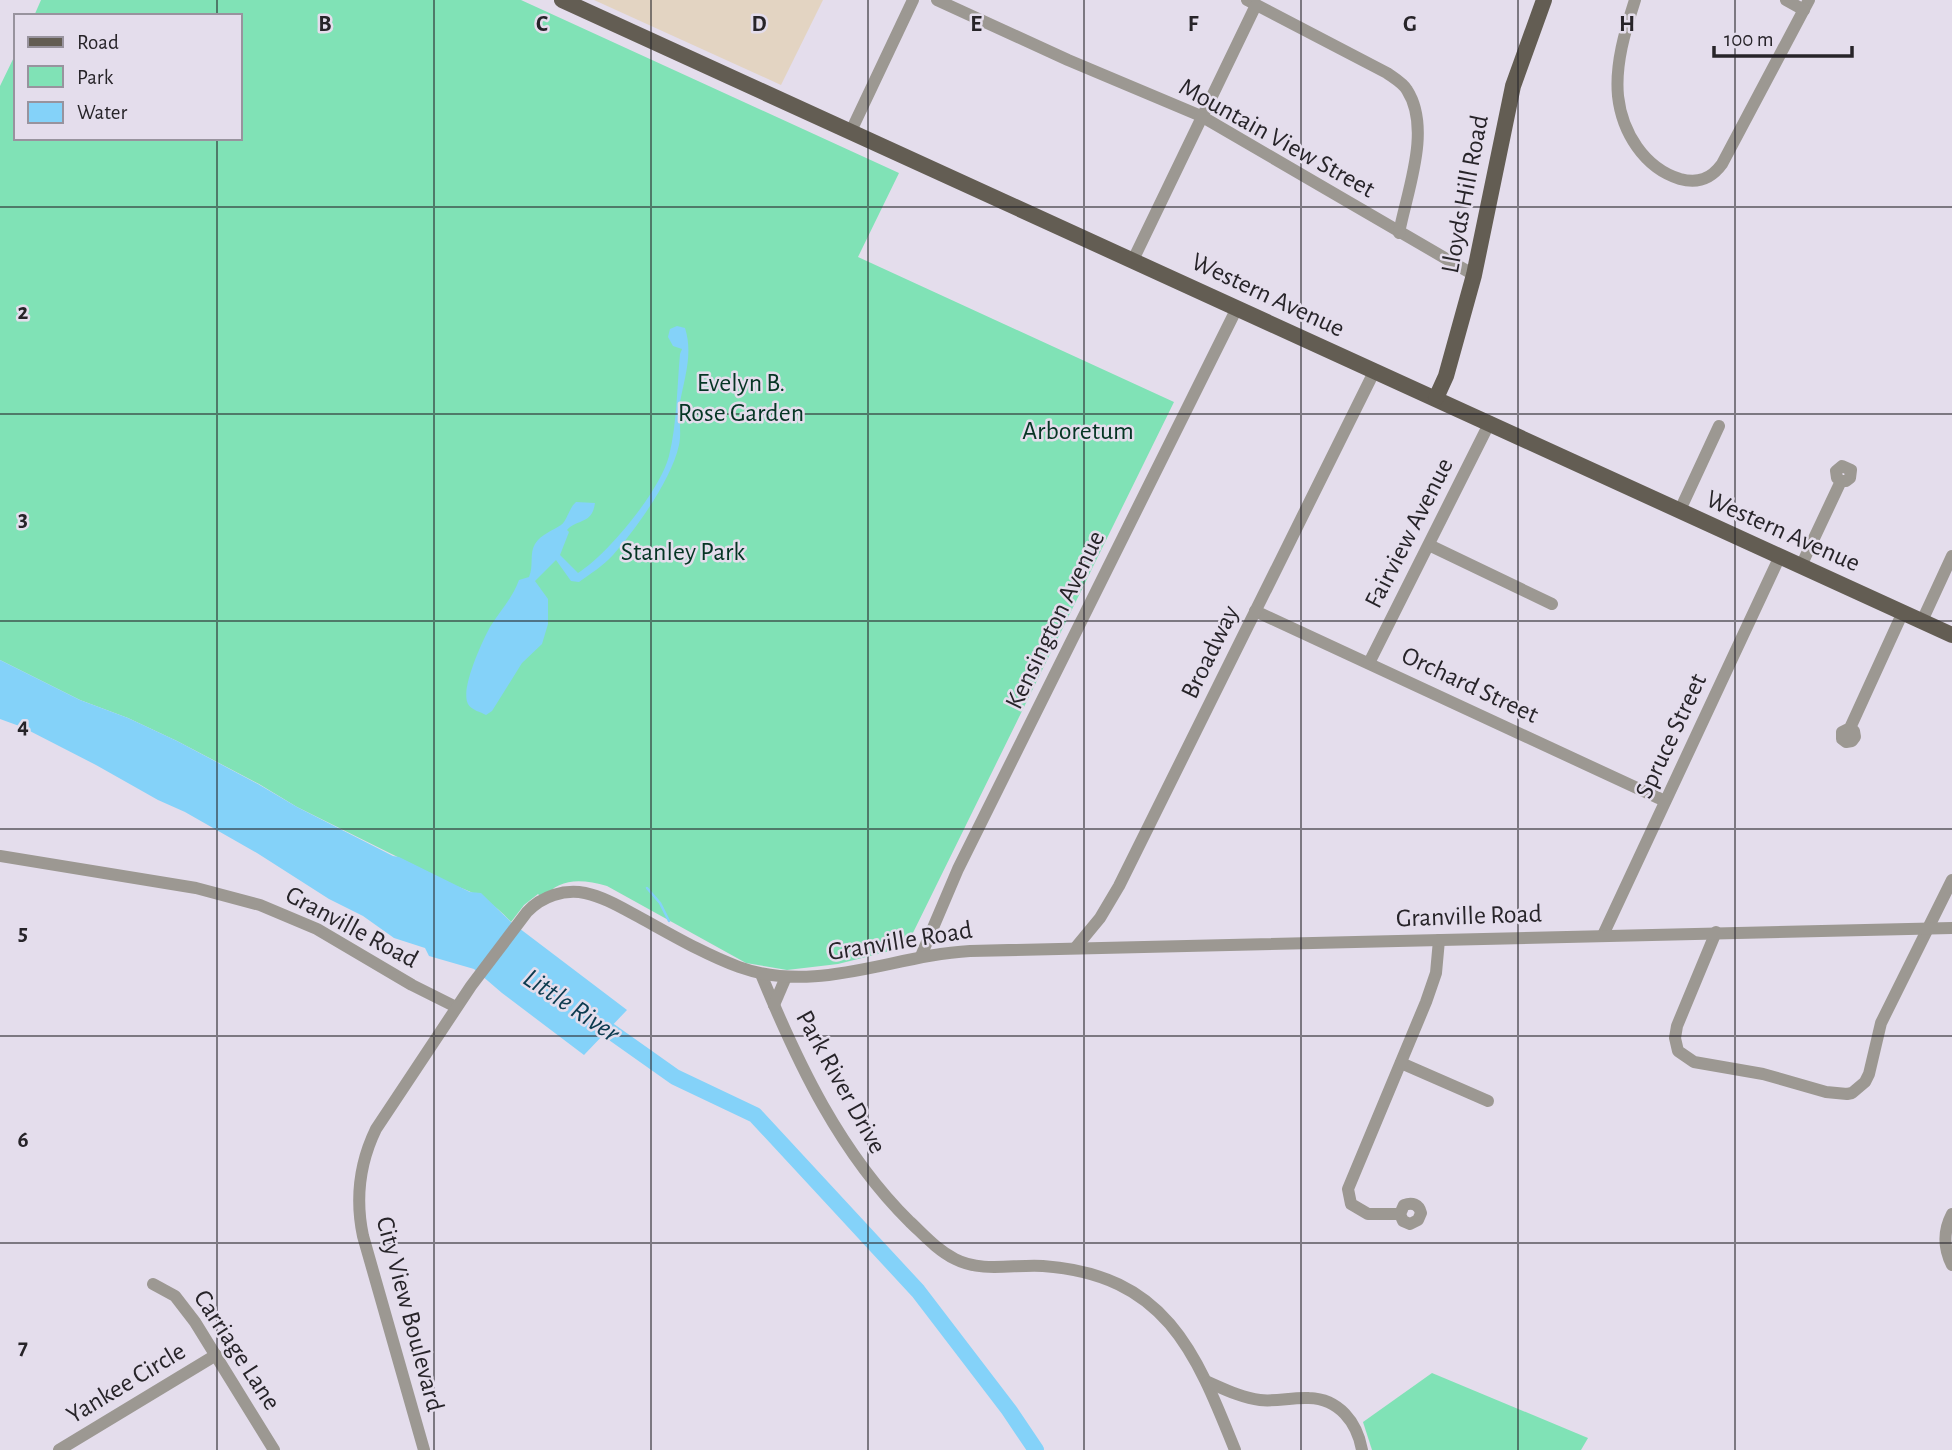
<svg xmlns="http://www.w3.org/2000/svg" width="1952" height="1450" viewBox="0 0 1952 1450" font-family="'Alegreya Sans',sans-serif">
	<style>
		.education { fill: #e3d4c2 }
		.green { fill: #80e2b6 }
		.water { fill: #84d2f9 }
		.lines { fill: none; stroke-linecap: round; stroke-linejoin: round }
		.stream { stroke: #84d2f9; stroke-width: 2.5 }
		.river { stroke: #84d2f9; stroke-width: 16 }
		.minor { stroke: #9c9892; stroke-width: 12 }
		.major { stroke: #635d53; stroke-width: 16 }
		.grid { fill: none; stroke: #272429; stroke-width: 2; stroke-opacity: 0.55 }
		.labels { text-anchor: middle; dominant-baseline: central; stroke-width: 5; stroke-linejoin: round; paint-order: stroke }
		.street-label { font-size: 26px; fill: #272429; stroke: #e4ddec }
		.park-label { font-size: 26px; fill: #053524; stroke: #e4ddec }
		.water-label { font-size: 28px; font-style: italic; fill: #0b3a4e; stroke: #e4ddec }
		.grid-label { font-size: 23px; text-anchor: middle; font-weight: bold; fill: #272429; stroke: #e4ddec; stroke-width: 5; stroke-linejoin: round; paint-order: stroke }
	</style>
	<rect width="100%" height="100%" fill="#e4ddec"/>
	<path class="education" d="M594,0H823L781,85Z"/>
	<g class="green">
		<path d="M41,0H521L899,173L858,257L1174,402L906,947L838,964L787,970L746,963L607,886C582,879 559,877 543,899L538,894L524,905L511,922C495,904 478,894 456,886L297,807L259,784L177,741L128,718L80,700L0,660V86L16,53V138H240V16H34Z"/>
		<path d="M1432,1373L1588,1438L1581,1450H1372L1363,1422Z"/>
	</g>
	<g class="water">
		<path d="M677,326L685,328C693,353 685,376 680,402C678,416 682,431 679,445C672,479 636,529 613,555C603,566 590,574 579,582L571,581L556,560L535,581L548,599V624L542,644L522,663L492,711L486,715C481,712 471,710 468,704C460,689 482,642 490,627C500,611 512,599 519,580L529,577C534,566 529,554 535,544C541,534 554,530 561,525C567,521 569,508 576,502L595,503C592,525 578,518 567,530L569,532L560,555L578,573C608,554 660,491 669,456C677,424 677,387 680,354L682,349L673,346L668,337L670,329Z"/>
		<path d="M0,660L80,700L128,718L177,741L258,784L297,807L393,856L399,857L470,892L481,893L511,922L627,1010L584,1055L502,993L474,969L429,956L425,948L394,938L363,916L329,899L257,853L185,812L158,800L96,765L22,727L0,719Z"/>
	</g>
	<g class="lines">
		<path class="stream" d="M647,888L660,903L669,921"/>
		<path class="river" d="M593,1019L675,1077L755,1115L918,1291L1009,1410L1036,1450"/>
		<g class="minor">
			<path d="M937,0L1068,60L1201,116L1474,275"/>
			<path d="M1247,0L1387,73C1394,78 1403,83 1407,90C1432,129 1407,191 1399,233"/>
			<path d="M1635,0C1625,31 1615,64 1618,96C1622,132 1644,168 1680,179C1698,184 1711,179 1722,164L1809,0"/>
			<path d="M1786,0L1804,10"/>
			<path d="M851,131L913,0"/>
			<path d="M1133,260L1256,5"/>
			<path d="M1680,510L1719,426"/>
			<path d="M1429,545L1552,604"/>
			<path d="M1801,566L1841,481H1846L1850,478L1851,470L1842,466L1836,471L1837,478L1841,481"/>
			<path d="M1255,611L1665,801"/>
			<path d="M1922,621L1952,556"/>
			<path d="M1369,663L1490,422"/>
			<path d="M1850,728L1854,731L1855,737L1852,741L1846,742L1842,739V732L1850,728L1903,612"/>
			<path d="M0,856L196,888L260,905L317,929L412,985L456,1007"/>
			<path d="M1716,932L1677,1026L1675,1038L1678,1051L1694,1062L1763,1074L1826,1092L1847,1094L1852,1093L1865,1082L1869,1074L1881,1023L1952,880"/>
			<path d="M1603,935L1780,556"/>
			<path d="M1076,947L1100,918L1119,886L1375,370"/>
			<path d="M921,956L958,869L1237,308"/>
			<path d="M761,974C798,1064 840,1153 910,1222C924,1235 937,1250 955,1259C982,1273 1014,1264 1043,1266C1165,1275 1195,1350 1235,1450"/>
			<path d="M774,1005L786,977"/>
			<path d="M1401,1063L1488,1101"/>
			<path d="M1400,1214L1403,1221L1410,1224L1418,1220L1421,1213C1419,1204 1412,1202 1404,1205L1400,1214H1368L1351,1204L1348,1189L1426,1002L1436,973L1439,940"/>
			<path d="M1952,1214C1943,1231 1943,1247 1952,1265"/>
			<path d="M153,1284L175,1296L195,1322L274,1450"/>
			<path d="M1208,1382C1224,1389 1242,1398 1260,1400C1276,1402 1292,1397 1309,1398C1339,1399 1357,1422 1362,1450"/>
			<path d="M59,1450L216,1355"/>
			<path d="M424,1450L363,1236C355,1198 359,1164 376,1129L471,986L527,912C542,896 564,889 585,893C604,897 622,908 639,917C672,935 704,954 739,967C816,995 893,955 970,951L1952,928"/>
		</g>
		<g class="major">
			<path d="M562,0L1952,635"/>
			<path d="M1436,398L1446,376L1474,275L1513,86L1544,0"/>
		</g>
	</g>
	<path class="grid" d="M217,0V16M434,0V1450M651,0V1450M868,0V1450M1084,0V1450M1301,0V1450M1518,0V1450M1735,0V1450M217,138V1450M0,207H1952M0,414H1952M0,621H1952M0,829H1952M0,1036H1952M0,1243H1952"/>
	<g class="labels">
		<g class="street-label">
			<text transform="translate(1277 138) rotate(29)">Mountain View Street</text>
			<text transform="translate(1465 194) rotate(-79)">Lloyds Hill Road</text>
			<text transform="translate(1268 295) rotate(25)">Western Avenue</text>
			<text transform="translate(1783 531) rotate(24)">Western Avenue</text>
			<text transform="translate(1409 533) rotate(-63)">Fairview Avenue</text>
			<text transform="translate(1055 620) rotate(-64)">Kensington Avenue</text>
			<text transform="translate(1210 652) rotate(-64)">Broadway</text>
			<text transform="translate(1470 685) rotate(25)">Orchard Street</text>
			<text transform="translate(1671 736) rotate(-65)">Spruce Street</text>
			<text transform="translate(1469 916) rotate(-2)">Granville Road</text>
			<text transform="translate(352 927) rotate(28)">Granville Road</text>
			<text transform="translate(900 941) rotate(-9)">Granville Road</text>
			<text transform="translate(841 1082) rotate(61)">Park River Drive</text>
			<text transform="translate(410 1314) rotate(75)">City View Boulevard</text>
			<text transform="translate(237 1350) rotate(57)">Carriage Lane</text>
			<text transform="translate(126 1383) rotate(-31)">Yankee Circle</text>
		</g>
		<g class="park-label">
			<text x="741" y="383">Evelyn B.<tspan x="741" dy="30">Rose Garden</tspan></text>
			<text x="1078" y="431">Arboretum</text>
			<text x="683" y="552">Stanley Park</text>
		</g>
		<g class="water-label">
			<text transform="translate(571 1006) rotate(34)">Little River</text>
		</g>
	</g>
	<g class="grid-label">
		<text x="325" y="31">B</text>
		<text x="542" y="31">C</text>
		<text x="759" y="31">D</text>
		<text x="976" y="31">E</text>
		<text x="1193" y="31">F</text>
		<text x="1410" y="31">G</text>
		<text x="1627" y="31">H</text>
		<text x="23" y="319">2</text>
		<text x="23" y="526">3</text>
		<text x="23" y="733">4</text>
		<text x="23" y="940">5</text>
		<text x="23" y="1147">6</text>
		<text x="23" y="1354">7</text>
	</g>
	<rect x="14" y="14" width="228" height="126" fill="#e4ddec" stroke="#98939e" stroke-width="2"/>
	<rect x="28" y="37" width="35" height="10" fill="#635d53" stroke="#98939e" stroke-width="2"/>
	<text x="77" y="49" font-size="21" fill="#272429">Road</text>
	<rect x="28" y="66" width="35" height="21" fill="#80e2b6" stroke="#98939e" stroke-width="2"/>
	<text x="77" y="84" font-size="21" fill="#272429">Park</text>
	<rect x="28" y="102" width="35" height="21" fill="#84d2f9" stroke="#98939e" stroke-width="2"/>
	<text x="77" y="119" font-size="21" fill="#272429">Water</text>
	<path d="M1714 46v10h138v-10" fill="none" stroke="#272429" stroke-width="3.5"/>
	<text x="1724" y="46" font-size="21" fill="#272429" stroke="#e4ddec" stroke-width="5" paint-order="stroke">100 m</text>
</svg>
